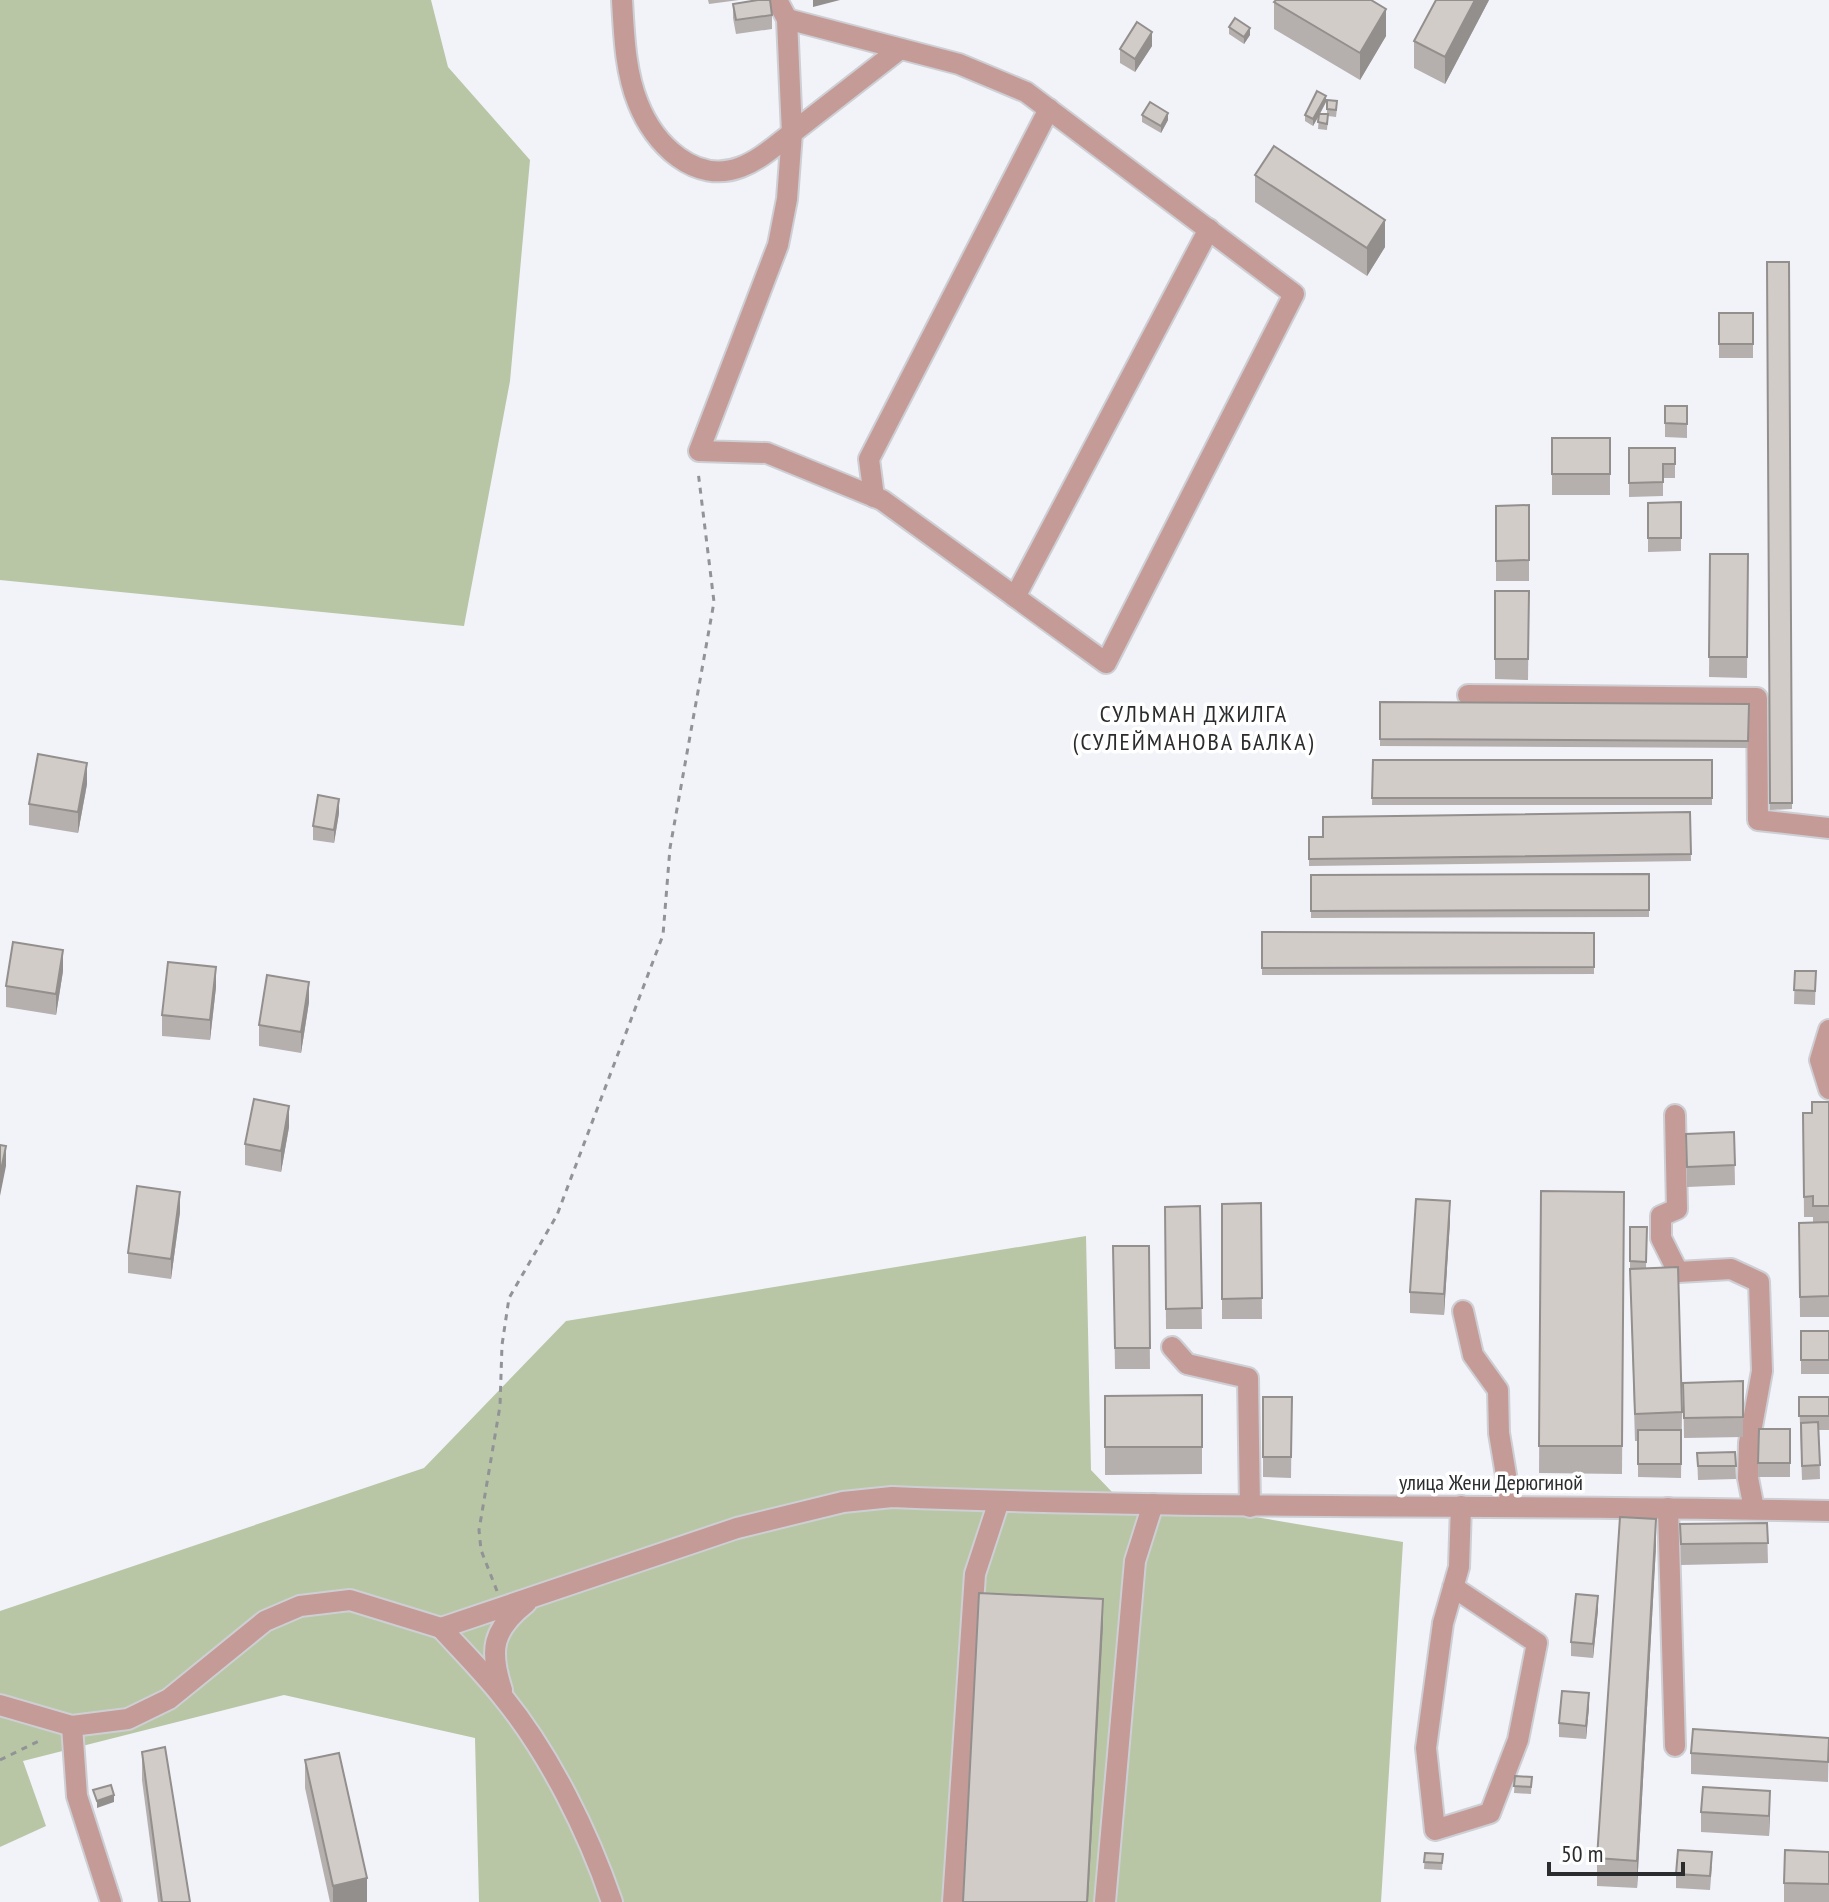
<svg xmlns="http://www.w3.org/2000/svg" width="1829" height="1902" viewBox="0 0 1829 1902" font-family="'PT Sans Narrow',sans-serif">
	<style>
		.green { fill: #b8c6a5 }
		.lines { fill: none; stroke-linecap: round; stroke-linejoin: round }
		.minor-casing { stroke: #cdcfd4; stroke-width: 24 }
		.path { stroke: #919397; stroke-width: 3; stroke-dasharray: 6 6; stroke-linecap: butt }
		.minor { stroke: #c59b97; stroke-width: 20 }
		.wall { fill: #b5afad }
		.shaded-wall { fill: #938f8d }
		.building { fill: #d2ccc9; stroke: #938f8d; stroke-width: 2 }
		.labels { text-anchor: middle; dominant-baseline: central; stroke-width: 7; stroke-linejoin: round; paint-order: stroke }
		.street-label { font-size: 22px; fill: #2b2c2e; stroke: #fff }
		.neighbourhood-label { font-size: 24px; letter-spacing: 2px; fill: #2b2c2e; stroke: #fff }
	</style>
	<rect width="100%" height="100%" fill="#f1f3f9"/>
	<g class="green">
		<path d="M0,0H431L448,67L530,160L510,381L464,626L0,580Z"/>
		<path d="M1086,1236L1091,1470L1113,1493L1403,1542L1381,1902H479L475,1738L284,1695L23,1761L46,1826L0,1847V1611L424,1468L566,1321Z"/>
	</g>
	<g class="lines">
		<defs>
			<g id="minor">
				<path d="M622,0C624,34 625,71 638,103C654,144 695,185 741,167C760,160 776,145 792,133L787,199L778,245L699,451L767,453L882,500L1106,663L1294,294L1026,92L959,64L787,19"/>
				<path d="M777,0L787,19L792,133"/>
				<path d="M792,133L900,49"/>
				<path d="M874,497L869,459L1049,109"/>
				<path d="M1015,597L1209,229"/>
				<path d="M1468,695L1757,698L1758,820L1829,828"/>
				<path d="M1829,1030L1820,1060L1829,1089"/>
				<path d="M1675,1115L1677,1209L1661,1216V1238L1678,1272L1731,1269L1759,1282L1762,1371L1749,1443L1748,1478L1754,1509"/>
				<path d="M1463,1311L1473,1355L1498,1390L1499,1433L1511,1505"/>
				<path d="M1172,1347L1187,1364L1248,1378L1250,1507"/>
				<path d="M1668,1508L1675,1746"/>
				<path d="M1453,1587L1537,1643L1518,1740L1490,1813L1435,1830L1426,1748L1443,1623L1459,1567L1461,1506"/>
				<path d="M441,1628C462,1651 484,1673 503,1697C550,1755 588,1832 612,1902"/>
				<path d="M502,1690C489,1650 492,1630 526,1603"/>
				<path d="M0,1705L72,1726L128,1719L169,1699L265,1621L300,1606L350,1600L441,1628L737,1528L843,1502L892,1497C1204,1510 1517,1504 1829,1511"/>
				<path d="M72,1726L77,1796L111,1902"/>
				<path d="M953,1902L975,1574L999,1501"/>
				<path d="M1105,1902L1135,1561L1153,1504"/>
			</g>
		</defs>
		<use href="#minor" class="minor-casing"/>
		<g class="path">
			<path d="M497,1591L481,1550L479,1530L500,1406L502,1345L509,1298L557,1215L663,935L670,848L714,602L698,471"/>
			<path d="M0,1760L43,1739"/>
		</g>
		<use href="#minor" class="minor"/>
	</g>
	<g class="wall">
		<path d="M708,0H739L709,4Z"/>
		<path d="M1489,0L1445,84L1414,68V41Z"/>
		<path d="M1274,2L1386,36L1360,80L1274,29Z"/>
		<path d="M733,4L772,15V29L736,34L733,18Z"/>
		<path d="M1229,27L1250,35L1244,44L1229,34Z"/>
		<path d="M1152,46L1135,72L1120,63V49Z"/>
		<path d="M1327,100L1337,108L1336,117L1328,116L1327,130L1318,129L1319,116L1313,126L1305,121V115L1326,102L1320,114H1327Z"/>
		<path d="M1142,115L1168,120L1161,133L1142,122Z"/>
		<path d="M1255,175L1385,247L1367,276L1255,202Z"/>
		<path d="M1767,262H1789L1792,809L1770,810Z"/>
		<rect x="1719" y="313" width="34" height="45"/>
		<path d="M1665,406H1687V438L1665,437Z"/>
		<rect x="1552" y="438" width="58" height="57"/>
		<path d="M1629,448H1675V478H1663V496L1629,497Z"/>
		<path d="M1681,502V551L1648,552V503Z"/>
		<path d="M1529,505V581H1496V506Z"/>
		<path d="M1710,554H1748L1747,678L1709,677Z"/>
		<path d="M1495,591H1529L1528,680L1495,679Z"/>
		<path d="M1380,702L1749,704L1748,748L1380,746Z"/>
		<path d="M1373,760H1712V805H1372Z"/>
		<path d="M87,784L78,833L29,825V804Z"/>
		<path d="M1690,812L1691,861L1309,866V837Z"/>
		<path d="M339,813L334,843L313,840V826Z"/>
		<path d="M1649,874V917L1311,918V875Z"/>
		<path d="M1262,932L1594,933V974L1262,975Z"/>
		<path d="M63,971L56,1015L6,1007V986Z"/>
		<path d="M1795,971H1816L1815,1005L1794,1004Z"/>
		<path d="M216,987L210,1040L162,1036V1015Z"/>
		<path d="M309,1002L301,1053L259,1046V1025Z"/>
		<path d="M1829,1102V1317H1800L1799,1223H1813V1217H1804L1803,1113H1812Z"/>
		<path d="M289,1127L281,1172L245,1165V1144Z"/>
		<path d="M1734,1132L1735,1185L1687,1187L1686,1134Z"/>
		<path d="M1541,1191L1624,1192L1622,1474L1539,1473Z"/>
		<path d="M1261,1203L1262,1319H1222V1204Z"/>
		<path d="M1200,1206L1202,1329H1166L1165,1207Z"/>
		<path d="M180,1212L171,1279L128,1273V1253Z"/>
		<path d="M1450,1221L1444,1315L1410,1313V1292Z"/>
		<path d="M1630,1227H1647L1646,1268L1682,1412L1681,1478L1638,1477V1441H1635L1630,1275Z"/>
		<path d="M1113,1246H1149L1150,1369H1115Z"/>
		<rect x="1801" y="1331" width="28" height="43"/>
		<path d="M1743,1381V1437L1684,1438L1683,1383Z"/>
		<path d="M1202,1395V1474L1105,1475V1396Z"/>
		<path d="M1263,1397H1292L1291,1478L1263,1477Z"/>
		<path d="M1799,1397H1829V1430H1819L1820,1479L1802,1480Z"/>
		<path d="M1759,1429H1790V1477H1758Z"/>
		<path d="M1735,1452L1736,1479L1698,1480L1697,1453Z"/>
		<path d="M1767,1523L1768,1563L1681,1565L1680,1524Z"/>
		<path d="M1656,1546L1637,1888L1597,1886V1858Z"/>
		<path d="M1598,1610L1593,1658L1571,1656V1642Z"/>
		<path d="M1589,1707L1586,1739L1559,1737V1723Z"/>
		<path d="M1829,1738L1828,1782L1691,1774V1753Z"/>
		<path d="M142,1752L190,1902H158L142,1780Z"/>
		<path d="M305,1760L367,1902H330L305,1788Z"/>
		<path d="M1515,1776L1532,1777L1531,1794L1514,1793Z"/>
		<path d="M1701,1812H1770L1769,1836L1701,1832Z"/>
		<path d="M1829,1852V1902H1784V1883Z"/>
		<path d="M1425,1853L1443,1854L1442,1870L1424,1869Z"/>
		<path d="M1712,1866L1710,1890L1676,1888V1874Z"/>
	</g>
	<g class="shaded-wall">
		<path d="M813,0H840L813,7Z"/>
		<path d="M1475,0H1489L1445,84V57Z"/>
		<path d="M1386,9V36L1360,80V53Z"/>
		<path d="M1250,28V35L1244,44V37Z"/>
		<path d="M1152,32V46L1135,72V59Z"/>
		<path d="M1326,96V102L1313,126V119Z"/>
		<path d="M1168,113V120L1161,133V126Z"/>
		<path d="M1385,220V247L1367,276V248Z"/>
		<path d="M87,763V784L78,833V812Z"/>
		<path d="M339,799V813L334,843V830Z"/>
		<path d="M63,950V971L56,1015V994Z"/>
		<path d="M216,967V987L210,1040V1020Z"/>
		<path d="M309,982V1002L301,1053V1032Z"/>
		<path d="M289,1106V1127L281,1172V1151Z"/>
		<path d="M6,1146V1166L0,1196V1175Z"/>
		<path d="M180,1192V1212L171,1279V1259Z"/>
		<path d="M1450,1201V1221L1444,1315V1294Z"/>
		<path d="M1656,1519V1546L1637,1888V1861Z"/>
		<path d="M1598,1596V1610L1593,1658V1644Z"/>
		<path d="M1103,1599V1626L1088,1902H1087Z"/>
		<path d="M1589,1693V1707L1586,1739V1726Z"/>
		<path d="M1770,1791V1812L1769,1836V1816Z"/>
		<path d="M114,1795V1802L97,1808V1801Z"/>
		<path d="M367,1878V1902H333V1886Z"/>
	</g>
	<g class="building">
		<path d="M758,0H770L772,15L736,20L733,4Z"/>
		<path d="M1276,0H1371L1386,9L1360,53L1274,2Z"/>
		<path d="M1436,0H1475L1445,57L1414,41Z"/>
		<path d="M1235,18L1250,28L1244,37L1229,27Z"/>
		<path d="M1137,22L1152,32L1135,59L1120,49Z"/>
		<path d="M1317,91L1326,96L1313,119L1305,115Z"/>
		<path d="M1327,100L1337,101L1336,110L1327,109Z"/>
		<path d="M1150,102L1168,113L1161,126L1142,115Z"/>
		<path d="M1319,114H1328L1327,124L1318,122Z"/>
		<path d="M1274,146L1385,220L1367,248L1255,175Z"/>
		<path d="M1767,262H1789L1792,803H1770Z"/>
		<rect x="1719" y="313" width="34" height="31"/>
		<path d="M1665,406H1687V424L1665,423Z"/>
		<rect x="1552" y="438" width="58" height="36"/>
		<path d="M1629,448H1675V464H1663V482L1629,483Z"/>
		<path d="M1681,502V538H1648V503Z"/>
		<path d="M1529,505V560L1496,561V506Z"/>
		<path d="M1710,554H1748L1747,657H1709Z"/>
		<path d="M1495,591H1529L1528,659H1495Z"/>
		<path d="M1380,702L1749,704L1748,741L1380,739Z"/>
		<path d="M38,754L87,763L78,812L29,804Z"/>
		<path d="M1373,760H1712V798H1372Z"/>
		<path d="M318,795L339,799L334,830L313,826Z"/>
		<path d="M1690,812L1691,854L1309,859V837H1323V817Z"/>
		<path d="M1649,874V910L1311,911V875Z"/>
		<path d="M1262,932L1594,933V967L1262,968Z"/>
		<path d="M13,942L63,950L56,994L6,986Z"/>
		<path d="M168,962L216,967L210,1020L162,1015Z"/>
		<path d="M1795,971H1816L1815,991L1794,990Z"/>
		<path d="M267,975L309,982L301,1032L259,1025Z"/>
		<path d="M254,1099L289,1106L281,1151L245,1144Z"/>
		<path d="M1812,1102H1829V1206H1813V1196L1804,1197L1803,1113H1812Z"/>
		<path d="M1734,1132L1735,1165L1687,1167L1686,1134Z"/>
		<path d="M0,1145L6,1146L0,1175Z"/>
		<path d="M137,1186L180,1192L171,1259L128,1253Z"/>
		<path d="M1541,1191L1624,1192L1622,1446H1539Z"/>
		<path d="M1416,1199L1450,1201L1444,1294L1410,1292Z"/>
		<path d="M1261,1203L1262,1298L1222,1299V1204Z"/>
		<path d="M1200,1206L1202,1308L1166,1309L1165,1207Z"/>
		<path d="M1829,1222V1296L1800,1297L1799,1223Z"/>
		<path d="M1630,1227H1647L1646,1262L1630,1261Z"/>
		<path d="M1113,1246H1149L1150,1348H1115Z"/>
		<path d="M1678,1267L1682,1412L1635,1414L1630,1269Z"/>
		<rect x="1801" y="1331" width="28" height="29"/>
		<path d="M1743,1381V1417L1684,1418L1683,1383Z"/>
		<path d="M1202,1395V1447H1105V1396Z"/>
		<path d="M1263,1397H1292L1291,1457H1263Z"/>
		<rect x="1799" y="1397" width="30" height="19"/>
		<path d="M1818,1422L1820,1465L1802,1466L1801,1423Z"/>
		<path d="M1759,1429H1790V1463H1758Z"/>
		<rect x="1638" y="1430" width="43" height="34"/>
		<path d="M1735,1452L1736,1466H1698L1697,1453Z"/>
		<path d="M1620,1517L1656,1519L1637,1861L1597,1858Z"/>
		<path d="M1767,1523L1768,1543L1681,1544L1680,1524Z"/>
		<path d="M979,1593L1103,1599L1087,1902H963Z"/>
		<path d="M1576,1594L1598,1596L1593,1644L1571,1642Z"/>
		<path d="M1562,1691L1589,1693L1586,1726L1559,1723Z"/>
		<path d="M1693,1729L1829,1738L1828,1762L1691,1753Z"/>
		<path d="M165,1747L190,1902H162L142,1752Z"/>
		<path d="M339,1753L367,1878L333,1886L305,1760Z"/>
		<path d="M1515,1776L1532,1777L1531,1787L1514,1786Z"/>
		<path d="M111,1785L114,1795L97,1801L93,1790Z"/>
		<path d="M1703,1787L1770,1791L1769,1816L1701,1812Z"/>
		<path d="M1678,1850L1712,1852L1710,1876L1676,1874Z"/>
		<path d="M1785,1850L1829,1852V1884L1784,1883Z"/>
		<path d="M1425,1853L1443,1854L1442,1863L1424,1862Z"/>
	</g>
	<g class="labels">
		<g class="street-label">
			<text x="1491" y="1482">улица Жени Дерюгиной</text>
		</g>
		<g class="neighbourhood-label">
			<text x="1194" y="713">СУЛЬМАН ДЖИЛГА<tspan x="1194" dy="28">(СУЛЕЙМАНОВА БАЛКА)</tspan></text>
		</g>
	</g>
	<path d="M1549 1862v12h134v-12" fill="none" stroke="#2b2c2e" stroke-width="4"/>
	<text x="1561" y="1862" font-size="24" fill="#2b2c2e" stroke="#ffffff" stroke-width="6" paint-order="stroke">50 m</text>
</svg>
